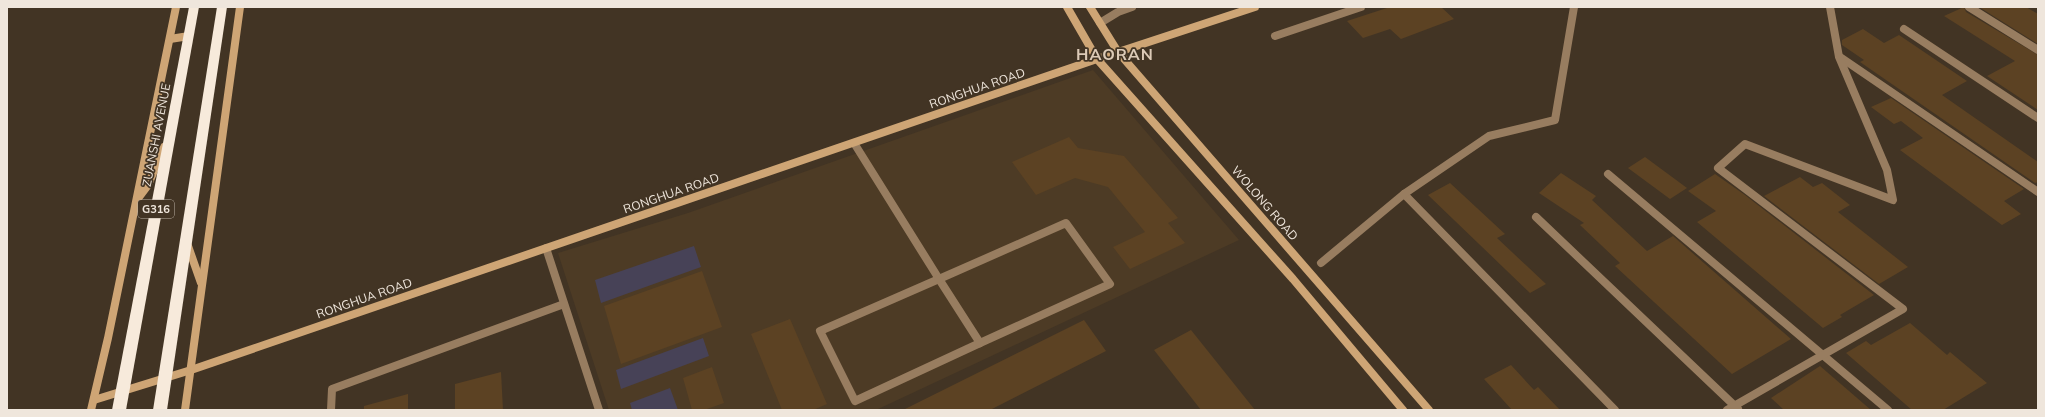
<svg xmlns="http://www.w3.org/2000/svg" width="2045" height="417" viewBox="0 0 2045 417" font-family="Mulish,sans-serif">
	<style>
		.built { fill: #4d3b25 }
		.green { fill: #474257 }
		.building { fill: #5c4223 }
		.lines { fill: none; stroke-linecap: round; stroke-linejoin: round }
		.lane { stroke: #987d60; stroke-width: 8 }
		.street { stroke: #987d60; stroke-width: 8 }
		.secondary { stroke: #cea575; stroke-width: 8 }
		.highway { fill: #f7eadb; fill-rule: evenodd }
		.labels { text-anchor: middle; dominant-baseline: central; stroke-width: 3.5; stroke-linejoin: round; paint-order: stroke }
		.shield { fill: #423424; stroke: #bbb1a5; stroke-width: 1 }
		.shield-label { font-size: 11px; font-weight: bold; fill: #efe6dc }
		.street-label { font-size: 12px; fill: #efe6dc; stroke: #423424 }
		.district-label { font-size: 16px; font-weight: bold; letter-spacing: 1px; fill: #dccab7; stroke: #423424 }
	</style>
	<rect width="100%" height="100%" fill="#423424"/>
	<path class="built" d="M1093,70L1239,240L876,410H609L558,253L688,213Z"/>
	<g class="green">
		<path d="M694,246L701,267L601,303L595,280Z"/>
		<path d="M703,338L709,356L621,389L616,370Z"/>
		<path d="M670,388L678,410H632L630,403Z"/>
	</g>
	<g class="building">
		<path d="M1390,7H1441L1454,19L1401,39L1390,29L1363,38L1347,21Z"/>
		<path d="M1964,7L1966,12L2038,55V110L1987,76L2015,61L1944,16Z"/>
		<path d="M1979,7H2026L2038,14V44Z"/>
		<path d="M1863,29L1884,43L1899,35L1967,81L1942,95L2038,162V182L2035,183L1860,62L1864,60L1842,45V40Z"/>
		<path d="M1891,98L2024,189L2004,201L2021,214L2002,225L1900,150L1923,138L1901,121L1894,124L1871,107Z"/>
		<path d="M1069,137L1078,148L1124,156L1178,218L1168,223L1185,243L1130,269L1113,247L1145,232L1108,187L1075,178L1036,195L1012,162Z"/>
		<path d="M1645,157L1687,188L1670,199L1628,168Z"/>
		<path d="M1561,173L1596,196L1592,200L1647,251L1673,236L1791,339L1732,374L1615,266L1620,263L1580,225L1584,223L1539,193Z"/>
		<path d="M1715,174L1745,195L1874,295L1840,315L1842,317L1823,328L1697,222L1716,211L1688,191Z"/>
		<path d="M1800,177L1813,187L1822,183L1850,205L1838,212L1908,267L1879,284L1764,196Z"/>
		<path d="M1450,183L1505,234L1497,238L1546,284L1530,293L1428,195Z"/>
		<path d="M702,271L722,327L621,364L604,306Z"/>
		<path d="M790,319L827,404L813,410H782L751,334Z"/>
		<path d="M1084,320L1106,351L990,410H903Z"/>
		<path d="M1910,323L1947,355L1950,352L1987,383L1943,410H1912L1846,353L1866,341L1871,345Z"/>
		<path d="M1191,330L1255,410H1201L1154,350Z"/>
		<path d="M1511,365L1534,390L1538,387L1560,410H1512L1484,379Z"/>
		<path d="M1820,366L1871,410H1784L1771,398Z"/>
		<path d="M712,367L724,403L704,410H692L683,378Z"/>
		<path d="M501,372L503,410H455V384Z"/>
		<path d="M408,394V410H364V406Z"/>
	</g>
	<g class="lines">
		<g class="lane">
			<path d="M854,143L939,279"/>
			<path d="M546,248L599,410"/>
			<path d="M939,279L980,343"/>
			<path d="M939,279L820,331L855,401L980,343"/>
			<path d="M939,279L1066,223L1110,284L980,343"/>
			<path d="M331,410L332,389L564,304"/>
		</g>
		<g class="street">
			<path d="M1969,7L2038,50"/>
			<path d="M1100,23L1118,12L1132,7"/>
			<path d="M1904,29L2038,118"/>
			<path d="M1275,36L1361,7"/>
			<path d="M1840,57L2038,192"/>
			<path d="M1608,174L1888,410"/>
			<path d="M1404,194L1615,410"/>
			<path d="M1536,217L1738,409"/>
			<path d="M1321,263L1404,194L1489,136L1555,120L1574,7"/>
			<path d="M1727,410L1903,309L1718,168L1745,144L1893,200L1887,170L1839,57L1830,7"/>
		</g>
		<g class="secondary">
			<path d="M1067,7L1097,59L1293,279L1403,410"/>
			<path d="M1090,7L1118,52L1429,410"/>
			<path d="M170,39L189,36"/>
			<path d="M139,197L148,185L164,147"/>
			<path d="M187,243L201,283"/>
			<path d="M94,400L191,370L1097,59L1255,7"/>
			<path d="M91,410L108,338L176,7"/>
			<path d="M185,410L240,7"/>
		</g>
		<g class="highway">
			<path d="M189,7H199L126,410H112Z"/>
			<path d="M217,7H227L167,410H153Z"/>
		</g>
	</g>
	<g class="labels">
		<rect class="shield" x="138" y="200" width="36" height="18" rx="3"/>
		<g class="shield-label">
			<text x="156" y="209">G316</text>
		</g>
		<g class="street-label">
			<text transform="translate(977 88) rotate(-19)">RONGHUA ROAD</text>
			<text transform="translate(156 135) rotate(-79)">ZUANSHI AVENUE</text>
			<text transform="translate(671 193) rotate(-19)">RONGHUA ROAD</text>
			<text transform="translate(1265 203) rotate(49)">WOLONG ROAD</text>
			<text transform="translate(364 298) rotate(-19)">RONGHUA ROAD</text>
		</g>
		<g class="district-label">
			<text x="1115" y="54">HAORAN</text>
		</g>
	</g>
	<rect width="2045" height="417" fill="none" stroke="#efe6dc" stroke-width="16"/>
</svg>
